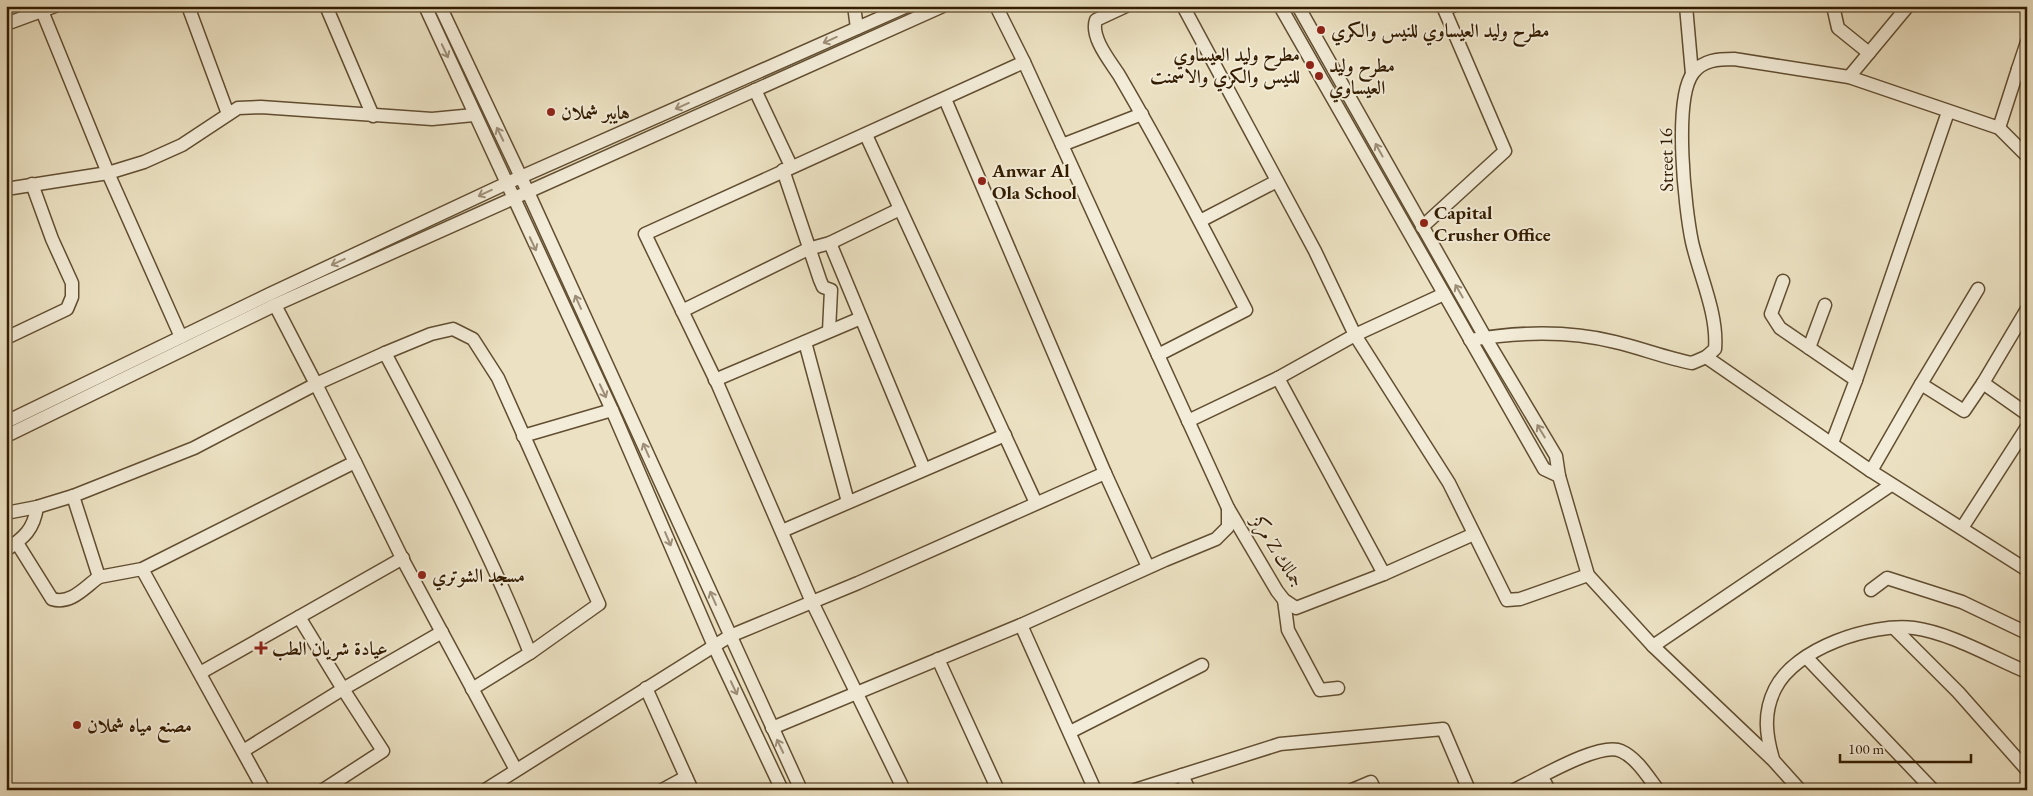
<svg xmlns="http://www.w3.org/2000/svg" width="2033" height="796" viewBox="0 0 2033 796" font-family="'EB Garamond',Amiri,serif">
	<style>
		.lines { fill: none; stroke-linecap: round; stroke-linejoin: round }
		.minor-casing { stroke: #614e31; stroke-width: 15 }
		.minor { stroke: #f3ecd8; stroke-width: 12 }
		.oneway { stroke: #9d8e77 }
		.poi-dot { fill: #8f2418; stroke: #f3ecd8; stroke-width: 2 }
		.labels { text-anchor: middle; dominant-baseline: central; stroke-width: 4; stroke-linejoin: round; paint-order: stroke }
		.poi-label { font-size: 19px; font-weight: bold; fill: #331c00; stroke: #f3ecd8; text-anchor: start }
		.street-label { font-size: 19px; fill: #331c00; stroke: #f3ecd8 }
	</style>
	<rect width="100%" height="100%" fill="#ece2c3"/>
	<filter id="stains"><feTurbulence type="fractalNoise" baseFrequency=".004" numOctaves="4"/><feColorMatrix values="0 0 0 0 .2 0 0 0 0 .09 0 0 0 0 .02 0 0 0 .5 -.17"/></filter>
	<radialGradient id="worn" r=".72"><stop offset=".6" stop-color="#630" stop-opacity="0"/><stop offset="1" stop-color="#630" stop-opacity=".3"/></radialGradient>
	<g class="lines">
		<defs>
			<g id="minor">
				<path d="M40,6L108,173L181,337"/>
				<path d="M188,6L228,114"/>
				<path d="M326,6L373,116"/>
				<path d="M425,6L612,410L714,646L782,790"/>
				<path d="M440,6L528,192L801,790"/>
				<path d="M854,6L857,28"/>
				<path d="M1126,6L1096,20C1090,37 1110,61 1119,75C1164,152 1205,231 1246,310L1158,355"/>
				<path d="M1183,6L1315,251L1355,335L1278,378L1384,574L1474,534"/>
				<path d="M1280,6L1544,469L1559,476"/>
				<path d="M1298,6L1485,337L1556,456L1559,476L1588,575L1653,646L1773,760L1800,790"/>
				<path d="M1686,6L1692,74"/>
				<path d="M1833,6L1838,28L1869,53"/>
				<path d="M6,24L55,6"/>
				<path d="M2027,42L2018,69L2027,77"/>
				<path d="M1849,77L1908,6"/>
				<path d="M755,90L791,166"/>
				<path d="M945,99L1105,473L1148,567"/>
				<path d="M1999,128L2018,69"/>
				<path d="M866,135L1036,503"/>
				<path d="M1062,145L1142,114"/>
				<path d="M783,170L820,280L823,287L831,290L829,331"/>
				<path d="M6,189L108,173L144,162L182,145L238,108L261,107L432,119L474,115"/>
				<path d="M1200,221L1277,181"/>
				<path d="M1422,227L1505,151L1444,9L1453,6"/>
				<path d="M830,243L900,209"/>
				<path d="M1783,281L1771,314L1780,328L1856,380"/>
				<path d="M1978,289L1921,384L1964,411L1983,383"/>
				<path d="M1444,294L1355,335L1449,483L1507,600L1520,599L1588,575"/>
				<path d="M275,305L316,384L385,353C437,451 489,550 530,653L472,689"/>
				<path d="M2027,309L1983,383L2027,414"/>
				<path d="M682,311L808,249L830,243L924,469"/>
				<path d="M6,338L67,309L72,297V283L52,239L32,184"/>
				<path d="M1470,340C1517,332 1567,330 1615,342C1641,348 1666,358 1692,363L1706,357L1715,349C1718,314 1700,277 1692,242C1685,209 1673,100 1693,73C1703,60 1718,59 1734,59L1849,77L1999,128L2027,156"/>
				<path d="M805,342L848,502"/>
				<path d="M1809,348L1825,305"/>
				<path d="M385,353L431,334L453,329L473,339L498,378L599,604L530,653"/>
				<path d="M1706,357L1871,471L2027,570"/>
				<path d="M715,380L861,318"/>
				<path d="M1188,421L1278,378"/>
				<path d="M6,422L270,294L505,184L907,6"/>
				<path d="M6,436L275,305L943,6"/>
				<path d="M523,436L612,410"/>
				<path d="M1832,443L1856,380L1948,112"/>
				<path d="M355,462L403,560L516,770"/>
				<path d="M1871,471L1921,384"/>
				<path d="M1228,508L1277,591L1284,600L1296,608L1384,574"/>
				<path d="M6,513L37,507L73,496"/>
				<path d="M1962,528L2027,427"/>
				<path d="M782,531L1005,435"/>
				<path d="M17,543L52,599C71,605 85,587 99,577"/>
				<path d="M6,550C24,538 34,529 37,507"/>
				<path d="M403,558L299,617L343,689L442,632"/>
				<path d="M142,569L355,462L316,384L194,448L73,496L99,577L142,569L264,790"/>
				<path d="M1871,590L1887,578L1962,602L2027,633"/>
				<path d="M1284,600L1288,630L1320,690L1338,688"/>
				<path d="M1021,625L1095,790"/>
				<path d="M1894,628L1958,692L2027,770"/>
				<path d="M1653,646L1891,485"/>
				<path d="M1806,657L1933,790"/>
				<path d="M938,659L998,790"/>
				<path d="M200,673L299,617"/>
				<path d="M646,688L686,777L662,790"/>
				<path d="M772,728L1021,625L1165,560L1216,539L1228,527V508L1024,62L996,6"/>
				<path d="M1070,732L1202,665"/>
				<path d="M243,751L343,689L383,751L323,790"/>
				<path d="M1773,759C1766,735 1763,713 1775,689C1795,648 1871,623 1914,628C1951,633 1993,658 2027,672"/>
				<path d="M1182,775L1189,790"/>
				<path d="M686,777L692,790"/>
				<path d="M1542,777L1549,790"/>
				<path d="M485,790L730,636L858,583L1105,473"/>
				<path d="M904,790L812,602L718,385L645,234L1024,62"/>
				<path d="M1135,790L1280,744L1443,729L1469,790"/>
				<path d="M1352,790L1371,782L1375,790"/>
				<path d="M1514,790C1536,780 1600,741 1621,751C1637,758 1648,777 1658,790"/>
			</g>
		</defs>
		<use href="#minor" class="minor-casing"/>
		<use href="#minor" class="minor"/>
	</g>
	<defs><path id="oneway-shaft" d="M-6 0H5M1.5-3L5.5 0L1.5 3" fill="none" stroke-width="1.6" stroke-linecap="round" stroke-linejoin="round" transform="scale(1.25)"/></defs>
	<g class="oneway">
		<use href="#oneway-shaft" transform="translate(830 40) rotate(156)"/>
		<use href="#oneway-shaft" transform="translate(445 51) rotate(65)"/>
		<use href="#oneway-shaft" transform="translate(682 106) rotate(156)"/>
		<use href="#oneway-shaft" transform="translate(500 134) rotate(-116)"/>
		<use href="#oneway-shaft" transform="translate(1379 150) rotate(-119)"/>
		<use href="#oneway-shaft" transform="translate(485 193) rotate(155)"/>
		<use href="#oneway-shaft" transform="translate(533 244) rotate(65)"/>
		<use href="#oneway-shaft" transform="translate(338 262) rotate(155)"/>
		<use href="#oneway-shaft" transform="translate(1459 291) rotate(-120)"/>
		<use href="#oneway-shaft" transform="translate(578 302) rotate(-114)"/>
		<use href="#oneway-shaft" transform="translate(603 391) rotate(65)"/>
		<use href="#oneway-shaft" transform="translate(1541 431) rotate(-121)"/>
		<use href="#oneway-shaft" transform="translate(646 450) rotate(-114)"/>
		<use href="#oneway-shaft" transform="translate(668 539) rotate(67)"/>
		<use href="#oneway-shaft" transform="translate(713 598) rotate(-114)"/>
		<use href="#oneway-shaft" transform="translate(734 688) rotate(65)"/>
		<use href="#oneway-shaft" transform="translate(780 746) rotate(-115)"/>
	</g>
	<g class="poi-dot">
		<circle cx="1321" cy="30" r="5"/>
		<circle cx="1310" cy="65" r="5"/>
		<circle cx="1319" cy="76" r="5"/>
		<circle cx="551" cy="112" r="5"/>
		<circle cx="982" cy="181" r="5"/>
		<circle cx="1424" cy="223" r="5"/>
		<circle cx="422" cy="575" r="5"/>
		<path d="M258.5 640.5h5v5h5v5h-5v5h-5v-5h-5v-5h5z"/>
		<circle cx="77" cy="725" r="5"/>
	</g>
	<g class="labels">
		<g class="poi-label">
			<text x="1331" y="30">مطرح وليد العيساوي للنيس والكري</text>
			<text x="1300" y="54" text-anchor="end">مطرح وليد العيساوي<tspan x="1300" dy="22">للنيس والكري والاسمنت</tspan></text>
			<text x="1329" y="65">مطرح وليد<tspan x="1329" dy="22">العيساوي</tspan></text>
			<text x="561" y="112">هايبر شملان</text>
			<text x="992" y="170">Anwar Al<tspan x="992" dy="22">Ola School</tspan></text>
			<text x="1434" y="212">Capital<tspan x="1434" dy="22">Crusher Office</tspan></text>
			<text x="432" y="575">مسجد الشوتري</text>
			<text x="272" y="648">عيادة شريان الطب</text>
			<text x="87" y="725">مصنع مياه شملان</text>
		</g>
		<g class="street-label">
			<text transform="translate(1666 160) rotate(-91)">Street 16</text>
			<text transform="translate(1278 551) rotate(58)">مركز Z جمالك</text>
		</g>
	</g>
	<rect width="2033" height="796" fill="none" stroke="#ece2c3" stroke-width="25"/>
	<rect x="8" y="8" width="2018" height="781" fill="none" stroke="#331c00" stroke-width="2.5"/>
	<rect x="12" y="12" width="2008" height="771" fill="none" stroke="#331c00"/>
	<path d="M1840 754v8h131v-8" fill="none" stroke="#331c00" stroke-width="2.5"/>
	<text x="1848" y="754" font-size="15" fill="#331c00" stroke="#f3ecd8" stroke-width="4" paint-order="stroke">100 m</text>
	<rect width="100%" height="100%" filter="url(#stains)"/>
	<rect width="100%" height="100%" fill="url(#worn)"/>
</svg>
